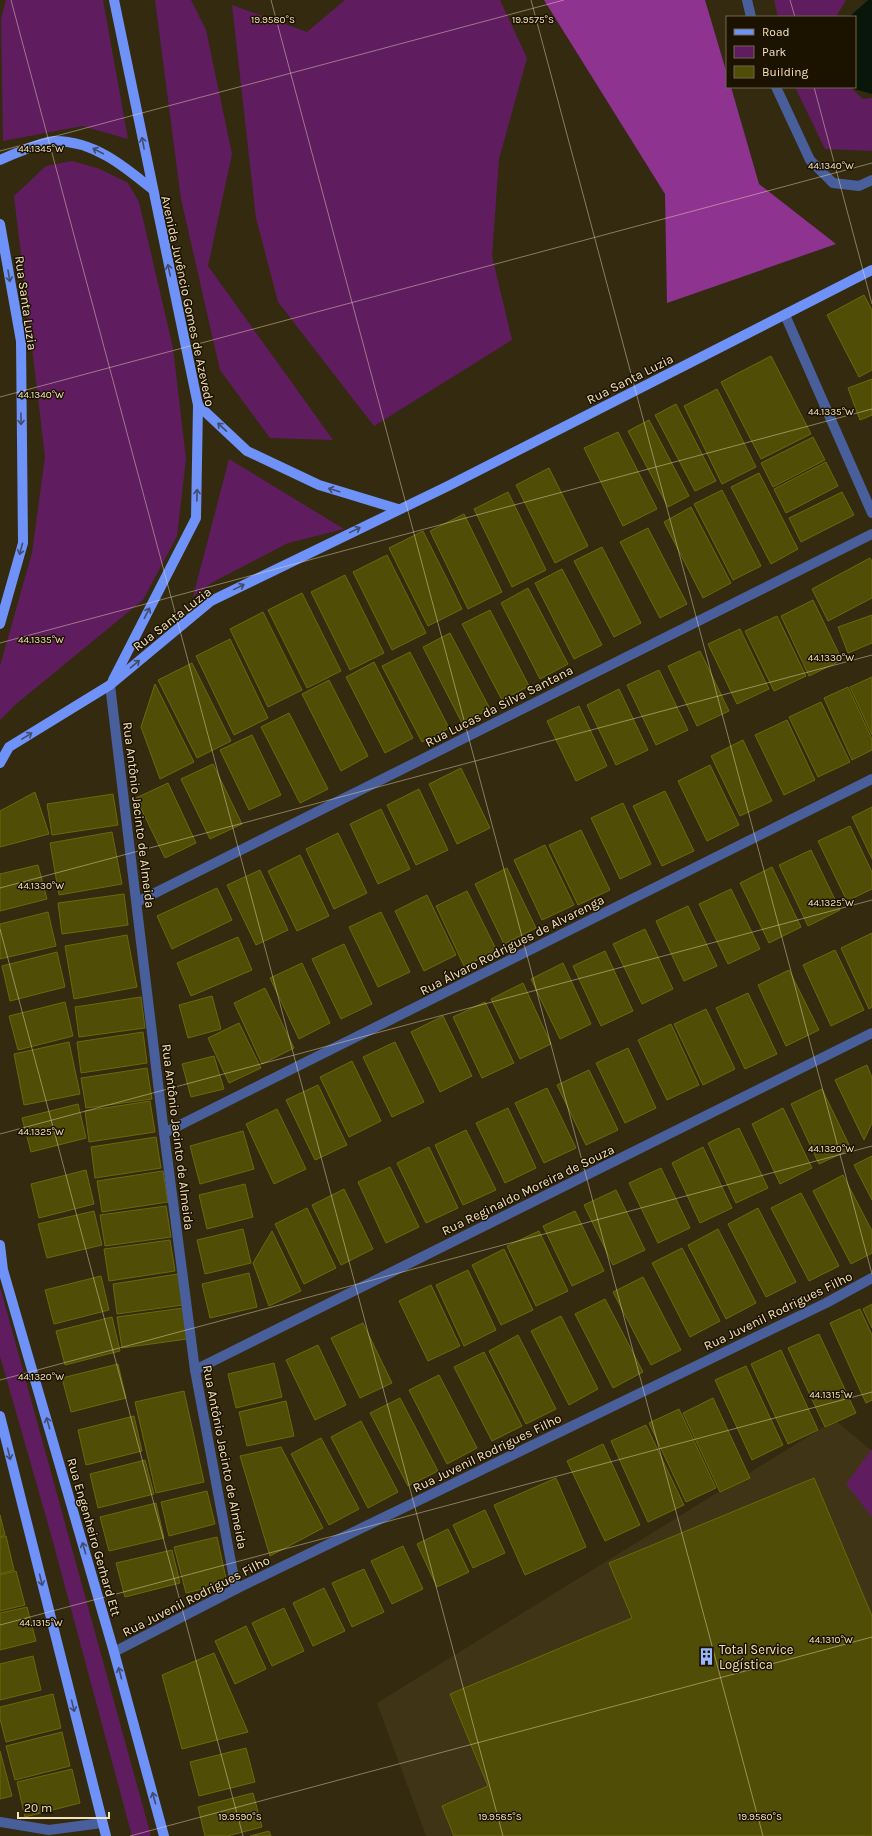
<svg xmlns="http://www.w3.org/2000/svg" width="872" height="1836" viewBox="0 0 872 1836" font-family="Karla,sans-serif">
	<style>
		.built { fill: #3f3416 }
		.green { fill: #5f1d60 }
		.forest { fill: #8f3390 }
		.water { fill: #08170a }
		.building { fill: #504d06; stroke: #6c6907 }
		.lines { fill: none; stroke-linecap: round; stroke-linejoin: round }
		.minor { stroke: #485f9c; stroke-width: 10 }
		.major { stroke: #6e92f7; stroke-width: 10 }
		.oneway { stroke: #414c6f }
		.ticks { fill: none; stroke: #f3e3bc; stroke-width: 1; stroke-opacity: 0.45 }
		.labels { text-anchor: middle; dominant-baseline: central; stroke-width: 3; stroke-linejoin: round; paint-order: stroke }
		.street-label { font-size: 13px; fill: #f3e3bc; stroke: #1c1200 }
		.poi-label { font-size: 13px; fill: #f3e3bc; stroke: #1c1200; text-anchor: start }
		.ticks-label { font-size: 10px; text-anchor: middle; fill: #f3e3bc; stroke: #1c1200; stroke-width: 3; stroke-linejoin: round; paint-order: stroke }
	</style>
	<rect width="100%" height="100%" fill="#342a10"/>
	<path class="built" d="M835,1420L872,1451V1836H426L377,1703Z"/>
	<g class="green">
		<path d="M6,0H103L128,139L82,126L3,141L1,19Z"/>
		<path d="M155,0H191L206,30L232,154L208,266L333,440L270,438L220,370L181,199Z"/>
		<path d="M345,0H500L527,58L499,159L492,256L512,340L374,426L278,302L256,218L232,5L307,32Z"/>
		<path d="M774,0H846L836,17H778Z"/>
		<path d="M795,87H850L863,99L872,98V151L825,149Z"/>
		<path d="M72,161L100,169L128,183L139,202L173,348L186,459L177,536L143,600L16,704L0,720V666L32,553L45,457L14,196L46,166Z"/>
		<path d="M229,459L344,529L288,543L213,582L193,597Z"/>
		<path d="M0,1287L151,1836H132L52,1538L0,1356Z"/>
		<path d="M872,1449V1517L846,1484Z"/>
	</g>
	<path class="forest" d="M544,0H705L727,74V87H731L759,184L836,244L667,303L665,194Z"/>
	<path class="water" d="M868,0H872V94L854,89L853,87H855V17H849Z"/>
	<g class="building">
		<path d="M864,295L872,310V370L859,377L827,315Z"/>
		<path d="M771,356L811,434L761,459L721,382Z"/>
		<path d="M872,379V415L860,420L848,388Z"/>
		<path d="M717,389L756,467L722,484L684,406Z"/>
		<path d="M676,404L716,481L695,491L655,415Z"/>
		<path d="M649,420L689,496L668,507L628,431Z"/>
		<path d="M618,432L657,509L623,526L584,448Z"/>
		<path d="M813,437L825,460L773,487L761,463Z"/>
		<path d="M826,462L838,486L786,513L774,489Z"/>
		<path d="M549,468L588,546L555,563L516,485Z"/>
		<path d="M759,473L798,549L771,564L731,487Z"/>
		<path d="M722,490L761,566L733,580L694,504Z"/>
		<path d="M508,492L546,570L512,587L474,509Z"/>
		<path d="M842,492L854,515L801,542L789,518Z"/>
		<path d="M691,507L731,583L703,598L664,522Z"/>
		<path d="M464,514L502,592L468,609L430,531Z"/>
		<path d="M648,528L687,604L660,618L620,542Z"/>
		<path d="M423,531L462,609L428,626L389,548Z"/>
		<path d="M602,547L641,623L614,637L574,561Z"/>
		<path d="M387,555L426,633L392,650L353,572Z"/>
		<path d="M870,558L872,561V598L828,621L812,589Z"/>
		<path d="M562,569L602,645L574,659L535,583Z"/>
		<path d="M345,575L384,653L350,670L311,592Z"/>
		<path d="M528,588L568,664L540,679L501,603Z"/>
		<path d="M302,593L341,671L307,688L268,610Z"/>
		<path d="M813,600L842,660L809,676L781,616Z"/>
		<path d="M490,610L529,686L502,700L462,624Z"/>
		<path d="M263,612L302,690L268,707L230,629Z"/>
		<path d="M872,615V643L848,653L838,627Z"/>
		<path d="M777,616L806,676L774,691L745,631Z"/>
		<path d="M740,629L769,689L737,704L708,644Z"/>
		<path d="M450,633L490,709L462,723L423,647Z"/>
		<path d="M230,639L268,718L234,735L196,656Z"/>
		<path d="M700,651L729,711L697,726L668,666Z"/>
		<path d="M410,652L449,728L422,742L382,666Z"/>
		<path d="M374,662L413,738L385,753L346,677Z"/>
		<path d="M192,663L231,741L197,758L158,680Z"/>
		<path d="M659,670L688,730L656,745L627,685Z"/>
		<path d="M872,677V735L850,687Z"/>
		<path d="M329,680L368,756L341,771L302,694Z"/>
		<path d="M155,684L194,762L160,779L141,727Z"/>
		<path d="M848,687L872,739V750L852,760L824,698Z"/>
		<path d="M619,689L648,750L616,765L587,705Z"/>
		<path d="M821,702L850,762L818,777L789,717Z"/>
		<path d="M579,706L607,766L576,781L547,721Z"/>
		<path d="M289,713L328,789L300,803L261,727Z"/>
		<path d="M787,720L815,780L784,795L755,735Z"/>
		<path d="M252,735L281,795L249,810L220,750Z"/>
		<path d="M743,740L772,801L740,816L711,756Z"/>
		<path d="M213,764L242,824L210,839L181,779Z"/>
		<path d="M710,765L739,825L707,841L678,781Z"/>
		<path d="M461,768L490,828L457,844L429,784Z"/>
		<path d="M168,783L196,843L165,858L136,798Z"/>
		<path d="M419,789L448,850L416,865L387,805Z"/>
		<path d="M665,791L694,851L662,866L633,806Z"/>
		<path d="M35,792L49,834L0,847V811Z"/>
		<path d="M113,794L118,825L52,835L47,804Z"/>
		<path d="M623,803L651,864L620,879L591,818Z"/>
		<path d="M872,807V859L852,817Z"/>
		<path d="M381,809L410,869L378,884L350,824Z"/>
		<path d="M850,826L872,872V889L847,901L818,841Z"/>
		<path d="M581,830L610,890L578,905L549,845Z"/>
		<path d="M112,832L122,884L59,895L50,843Z"/>
		<path d="M338,833L367,893L334,909L306,849Z"/>
		<path d="M545,845L574,905L542,920L514,860Z"/>
		<path d="M811,850L840,910L808,926L779,865Z"/>
		<path d="M300,855L329,916L297,931L268,871Z"/>
		<path d="M38,865L47,899L0,911V874Z"/>
		<path d="M772,867L801,927L769,943L740,883Z"/>
		<path d="M507,868L536,928L504,944L475,884Z"/>
		<path d="M260,870L288,930L256,945L227,885Z"/>
		<path d="M217,888L232,920L172,949L157,916Z"/>
		<path d="M731,889L760,949L728,964L699,904Z"/>
		<path d="M467,891L497,951L464,966L436,906Z"/>
		<path d="M124,894L128,925L62,934L58,903Z"/>
		<path d="M427,895L456,955L424,971L395,911Z"/>
		<path d="M688,906L717,966L684,981L656,921Z"/>
		<path d="M48,912L56,946L0,959V924Z"/>
		<path d="M381,912L410,972L378,987L349,927Z"/>
		<path d="M645,929L673,989L642,1004L613,944Z"/>
		<path d="M872,933V1007L869,1009L841,948Z"/>
		<path d="M127,935L137,987L74,999L65,946Z"/>
		<path d="M238,937L252,970L191,996L177,963Z"/>
		<path d="M344,944L372,1004L341,1019L312,959Z"/>
		<path d="M835,950L864,1010L831,1026L803,965Z"/>
		<path d="M605,951L633,1011L601,1026L573,966Z"/>
		<path d="M57,952L65,987L10,1001L2,966Z"/>
		<path d="M302,963L330,1023L299,1039L270,978Z"/>
		<path d="M563,963L591,1024L560,1039L531,979Z"/>
		<path d="M789,970L819,1030L786,1046L758,985Z"/>
		<path d="M523,983L551,1044L520,1059L491,999Z"/>
		<path d="M265,988L294,1048L262,1064L234,1003Z"/>
		<path d="M748,993L777,1054L745,1069L716,1008Z"/>
		<path d="M212,996L221,1029L188,1038L179,1005Z"/>
		<path d="M141,997L145,1028L79,1037L75,1007Z"/>
		<path d="M65,1002L73,1036L18,1050L9,1016Z"/>
		<path d="M485,1002L514,1063L482,1078L453,1017Z"/>
		<path d="M706,1009L735,1069L703,1085L674,1024Z"/>
		<path d="M443,1016L472,1076L440,1092L411,1032Z"/>
		<path d="M239,1023L261,1068L229,1083L208,1038Z"/>
		<path d="M671,1024L699,1085L667,1100L638,1040Z"/>
		<path d="M143,1032L147,1063L81,1073L77,1042Z"/>
		<path d="M69,1042L80,1094L24,1105L14,1054Z"/>
		<path d="M395,1042L424,1102L392,1117L363,1057Z"/>
		<path d="M628,1048L656,1108L625,1123L596,1063Z"/>
		<path d="M214,1056L224,1089L191,1097L182,1064Z"/>
		<path d="M352,1061L381,1121L349,1137L320,1077Z"/>
		<path d="M867,1065L872,1078V1123L864,1140L835,1080Z"/>
		<path d="M147,1068L152,1099L86,1108L81,1078Z"/>
		<path d="M589,1070L618,1130L586,1145L557,1085Z"/>
		<path d="M318,1085L347,1145L315,1160L286,1100Z"/>
		<path d="M547,1088L576,1148L544,1163L515,1103Z"/>
		<path d="M822,1089L851,1149L819,1164L791,1104Z"/>
		<path d="M150,1101L155,1132L89,1142L85,1111Z"/>
		<path d="M78,1104L86,1138L31,1152L22,1118Z"/>
		<path d="M508,1108L536,1168L505,1183L476,1123Z"/>
		<path d="M783,1108L812,1168L780,1184L752,1124Z"/>
		<path d="M277,1109L306,1169L274,1184L246,1124Z"/>
		<path d="M739,1128L768,1188L736,1203L708,1143Z"/>
		<path d="M466,1130L496,1190L463,1205L435,1145Z"/>
		<path d="M243,1131L254,1169L200,1184L190,1146Z"/>
		<path d="M156,1137L161,1168L95,1178L91,1147Z"/>
		<path d="M429,1147L458,1208L426,1223L397,1163Z"/>
		<path d="M703,1147L732,1208L700,1223L672,1163Z"/>
		<path d="M872,1156V1200L854,1165Z"/>
		<path d="M390,1167L419,1227L386,1243L358,1182Z"/>
		<path d="M661,1168L690,1228L658,1243L629,1183Z"/>
		<path d="M86,1170L94,1204L39,1218L31,1184Z"/>
		<path d="M163,1171L168,1202L102,1212L97,1181Z"/>
		<path d="M843,1175L872,1231V1253L851,1264L813,1191Z"/>
		<path d="M245,1184L253,1217L207,1229L199,1195Z"/>
		<path d="M344,1189L373,1249L341,1265L312,1205Z"/>
		<path d="M616,1190L645,1250L613,1265L584,1205Z"/>
		<path d="M801,1193L839,1266L809,1281L771,1208Z"/>
		<path d="M166,1206L171,1237L105,1246L100,1215Z"/>
		<path d="M307,1208L336,1268L304,1284L275,1224Z"/>
		<path d="M758,1208L796,1282L766,1297L728,1224Z"/>
		<path d="M94,1211L102,1245L47,1258L38,1224Z"/>
		<path d="M575,1211L604,1271L572,1286L543,1226Z"/>
		<path d="M243,1229L251,1263L205,1274L197,1240Z"/>
		<path d="M718,1229L756,1303L726,1319L688,1245Z"/>
		<path d="M272,1231L301,1291L269,1306L253,1263Z"/>
		<path d="M539,1231L568,1291L536,1306L507,1246Z"/>
		<path d="M170,1240L175,1271L109,1281L104,1249Z"/>
		<path d="M682,1248L720,1321L690,1337L652,1263Z"/>
		<path d="M504,1249L533,1310L501,1325L472,1265Z"/>
		<path d="M468,1270L496,1330L464,1346L436,1285Z"/>
		<path d="M249,1273L257,1307L210,1318L202,1284Z"/>
		<path d="M178,1274L183,1305L117,1314L113,1284Z"/>
		<path d="M101,1276L109,1310L54,1324L45,1290Z"/>
		<path d="M643,1277L681,1350L651,1365L613,1292Z"/>
		<path d="M431,1285L460,1346L428,1361L399,1301Z"/>
		<path d="M605,1299L643,1372L613,1388L575,1314Z"/>
		<path d="M872,1304V1328L863,1309Z"/>
		<path d="M183,1308L187,1339L122,1348L117,1317Z"/>
		<path d="M860,1309L872,1335V1400L866,1403L830,1323Z"/>
		<path d="M561,1316L598,1389L569,1405L531,1331Z"/>
		<path d="M112,1317L120,1351L65,1365L56,1331Z"/>
		<path d="M363,1323L392,1383L360,1398L331,1338Z"/>
		<path d="M819,1334L856,1413L825,1427L788,1348Z"/>
		<path d="M518,1335L556,1409L526,1424L489,1351Z"/>
		<path d="M318,1345L346,1405L315,1420L286,1360Z"/>
		<path d="M781,1350L818,1430L788,1444L751,1364Z"/>
		<path d="M484,1352L522,1426L492,1441L454,1367Z"/>
		<path d="M274,1363L282,1397L236,1408L228,1374Z"/>
		<path d="M118,1364L126,1398L71,1412L62,1378Z"/>
		<path d="M746,1366L783,1445L752,1460L715,1380Z"/>
		<path d="M439,1375L477,1448L447,1464L409,1390Z"/>
		<path d="M184,1391L204,1482L156,1493L135,1402Z"/>
		<path d="M400,1398L438,1471L408,1486L370,1413Z"/>
		<path d="M713,1398L750,1478L720,1492L683,1413Z"/>
		<path d="M286,1401L294,1436L247,1446L239,1412Z"/>
		<path d="M679,1409L716,1488L686,1502L649,1423Z"/>
		<path d="M134,1416L142,1451L86,1465L78,1430Z"/>
		<path d="M361,1421L398,1492L368,1508L331,1437Z"/>
		<path d="M646,1425L684,1505L648,1522L611,1441Z"/>
		<path d="M321,1438L359,1509L329,1525L291,1454Z"/>
		<path d="M603,1444L640,1525L605,1541L567,1461Z"/>
		<path d="M281,1447L323,1528L270,1556L240,1456Z"/>
		<path d="M145,1460L154,1494L98,1508L90,1474Z"/>
		<path d="M556,1478L586,1547L525,1575L494,1505Z"/>
		<path d="M814,1478L872,1616V1836H454L442,1806L488,1786L450,1694L632,1618L609,1563Z"/>
		<path d="M207,1491L215,1524L169,1536L161,1502Z"/>
		<path d="M156,1503L164,1538L109,1551L100,1517Z"/>
		<path d="M485,1510L505,1553L473,1568L453,1525Z"/>
		<path d="M0,1515L5,1535L0,1537Z"/>
		<path d="M448,1529L469,1572L437,1587L417,1544Z"/>
		<path d="M6,1536L14,1570L0,1574V1538Z"/>
		<path d="M217,1537L227,1583L186,1593L174,1547Z"/>
		<path d="M403,1546L423,1589L392,1604L371,1561Z"/>
		<path d="M172,1550L180,1583L125,1597L116,1563Z"/>
		<path d="M364,1569L384,1612L352,1627L332,1583Z"/>
		<path d="M16,1571L25,1605L0,1611V1575Z"/>
		<path d="M324,1588L345,1631L313,1646L293,1603Z"/>
		<path d="M27,1607L36,1641L0,1650V1613Z"/>
		<path d="M284,1608L304,1651L272,1666L252,1623Z"/>
		<path d="M246,1626L266,1669L235,1684L215,1641Z"/>
		<path d="M214,1653L248,1732L182,1749L162,1675Z"/>
		<path d="M33,1656L41,1690L0,1700V1664Z"/>
		<path d="M53,1694L61,1728L6,1742L0,1719V1707Z"/>
		<path d="M62,1732L70,1766L15,1780L6,1746Z"/>
		<path d="M246,1748L255,1782L199,1796L190,1762Z"/>
		<path d="M0,1751L12,1796L0,1799Z"/>
		<path d="M72,1769L80,1803L25,1817L17,1782Z"/>
		<path d="M253,1793L262,1827L227,1836H205L198,1807Z"/>
		<path d="M269,1831L271,1836H250Z"/>
	</g>
	<g class="lines">
		<g class="minor">
			<path d="M747,0L751,17"/>
			<path d="M776,87L810,160L833,183L859,186L872,180"/>
			<path d="M785,315L872,513"/>
			<path d="M110,685L164,1133L195,1370L236,1589"/>
			<path d="M137,902L872,534"/>
			<path d="M164,1133L872,779"/>
			<path d="M195,1370L872,1033"/>
			<path d="M114,1652L236,1589L826,1303L872,1278"/>
			<path d="M0,1822L49,1830L102,1823"/>
		</g>
		<g class="major">
			<path d="M0,160C11,155 44,141 55,141C94,141 124,166 152,189"/>
			<path d="M0,224L21,341L23,543L0,624"/>
			<path d="M198,405L247,451L319,485L398,509"/>
			<path d="M113,680L196,518L198,405L114,0"/>
			<path d="M0,763L9,747L110,685L211,601L446,487L872,270"/>
			<path d="M0,1245L3,1270L114,1652L164,1836"/>
			<path d="M0,1416L106,1836"/>
		</g>
	</g>
	<defs><path id="oneway-shaft" d="M-6 0H5M1.5-3L5.5 0L1.5 3" fill="none" stroke-width="1.6" stroke-linecap="round" stroke-linejoin="round"/></defs>
	<g class="oneway">
		<use href="#oneway-shaft" transform="translate(143 143) rotate(-101)"/>
		<use href="#oneway-shaft" transform="translate(98 151) rotate(-152)"/>
		<use href="#oneway-shaft" transform="translate(169 270) rotate(-102)"/>
		<use href="#oneway-shaft" transform="translate(9 276) rotate(80)"/>
		<use href="#oneway-shaft" transform="translate(21 419) rotate(89)"/>
		<use href="#oneway-shaft" transform="translate(222 427) rotate(-137)"/>
		<use href="#oneway-shaft" transform="translate(334 490) rotate(-163)"/>
		<use href="#oneway-shaft" transform="translate(197 495) rotate(-89)"/>
		<use href="#oneway-shaft" transform="translate(355 530) rotate(-26)"/>
		<use href="#oneway-shaft" transform="translate(21 549) rotate(105)"/>
		<use href="#oneway-shaft" transform="translate(239 587) rotate(-26)"/>
		<use href="#oneway-shaft" transform="translate(147 613) rotate(-63)"/>
		<use href="#oneway-shaft" transform="translate(135 664) rotate(-40)"/>
		<use href="#oneway-shaft" transform="translate(27 736) rotate(-32)"/>
		<use href="#oneway-shaft" transform="translate(48 1423) rotate(-106)"/>
		<use href="#oneway-shaft" transform="translate(9 1454) rotate(76)"/>
		<use href="#oneway-shaft" transform="translate(84 1548) rotate(-106)"/>
		<use href="#oneway-shaft" transform="translate(41 1580) rotate(76)"/>
		<use href="#oneway-shaft" transform="translate(120 1673) rotate(-105)"/>
		<use href="#oneway-shaft" transform="translate(73 1706) rotate(76)"/>
		<use href="#oneway-shaft" transform="translate(154 1798) rotate(-105)"/>
	</g>
	<path class="ticks" d="M11,0L503,1836M271,0L763,1836M531,0L872,1274M790,0L795,17M814,87L872,304M0,151L564,0M0,397L872,163M0,643L872,409M0,888L872,655M0,929L243,1836M0,1134L872,900M0,1380L872,1146M0,1625L872,1392M130,1836L872,1637"/>
	<defs>
		<symbol id="building-bare" viewBox="-9 -9 18 18"><path d="M-4-6H4V6H1V3H-1V6H-4ZM-2.5-4.3h1.7v1.8h-1.7ZM.8-4.3h1.7v1.8H.8ZM-2.5-1h1.7V.8h-1.7ZM.8-1h1.7V.8H.8Z" fill="#99b5fd" stroke="#1c1200" stroke-width="2.5" paint-order="stroke"/></symbol>
	</defs>
	<g fill-rule="evenodd">
		<use href="#building-bare" x="694" y="1644" width="25" height="25"/>
	</g>
	<g class="labels">
		<g class="street-label">
			<text transform="translate(188 301) rotate(78)">Avenida Juvêncio Gomes de Azevedo</text>
			<text transform="translate(26 303) rotate(82)">Rua Santa Luzia</text>
			<text transform="translate(630 379) rotate(-27)">Rua Santa Luzia</text>
			<text transform="translate(172 619) rotate(-38)">Rua Santa Luzia</text>
			<text transform="translate(499 706) rotate(-27)">Rua Lucas da Silva Santana</text>
			<text transform="translate(139 815) rotate(83)">Rua Antônio Jacinto de Almeida</text>
			<text transform="translate(512 945) rotate(-27)">Rua Álvaro Rodrigues de Alvarenga</text>
			<text transform="translate(178 1137) rotate(83)">Rua Antônio Jacinto de Almeida</text>
			<text transform="translate(528 1190) rotate(-26)">Rua Reginaldo Moreira de Souza</text>
			<text transform="translate(778 1311) rotate(-26)">Rua Juvenil Rodrigues Filho</text>
			<text transform="translate(487 1453) rotate(-26)">Rua Juvenil Rodrigues Filho</text>
			<text transform="translate(225 1457) rotate(79)">Rua Antônio Jacinto de Almeida</text>
			<text transform="translate(94 1537) rotate(74)">Rua Engenheiro Gerhard Ett</text>
			<text transform="translate(196 1596) rotate(-27)">Rua Juvenil Rodrigues Filho</text>
		</g>
		<g class="poi-label">
			<text x="719" y="1649">Total Service<tspan x="719" dy="15">Logística</tspan></text>
		</g>
	</g>
	<g class="ticks-label">
		<text x="273" y="23">19.9580°S</text>
		<text x="533" y="23">19.9575°S</text>
		<text x="41" y="152">44.1345°W</text>
		<text x="831" y="169">44.1340°W</text>
		<text x="41" y="398">44.1340°W</text>
		<text x="831" y="415">44.1335°W</text>
		<text x="41" y="643">44.1335°W</text>
		<text x="831" y="661">44.1330°W</text>
		<text x="41" y="889">44.1330°W</text>
		<text x="831" y="906">44.1325°W</text>
		<text x="41" y="1135">44.1325°W</text>
		<text x="831" y="1152">44.1320°W</text>
		<text x="41" y="1380">44.1320°W</text>
		<text x="831" y="1398">44.1315°W</text>
		<text x="41" y="1626">44.1315°W</text>
		<text x="831" y="1643">44.1310°W</text>
		<text x="240" y="1820">19.9590°S</text>
		<text x="500" y="1820">19.9585°S</text>
		<text x="760" y="1820">19.9580°S</text>
	</g>
	<rect x="726" y="16" width="130" height="72" fill="#1c1200" stroke="#72664b"/>
	<rect x="734" y="29" width="20" height="6" fill="#6e92f7" stroke="#72664b"/>
	<text x="762" y="36" font-size="12" fill="#f3e3bc">Road</text>
	<rect x="734" y="46" width="20" height="12" fill="#5f1d60" stroke="#72664b"/>
	<text x="762" y="56" font-size="12" fill="#f3e3bc">Park</text>
	<rect x="734" y="66" width="20" height="12" fill="#504d06" stroke="#72664b"/>
	<text x="762" y="76" font-size="12" fill="#f3e3bc">Building</text>
	<path d="M18 1812v6h91v-6" fill="none" stroke="#f3e3bc" stroke-width="2"/>
	<text x="24" y="1812" font-size="12" fill="#f3e3bc" stroke="#1c1200" stroke-width="3" paint-order="stroke">20 m</text>
</svg>
